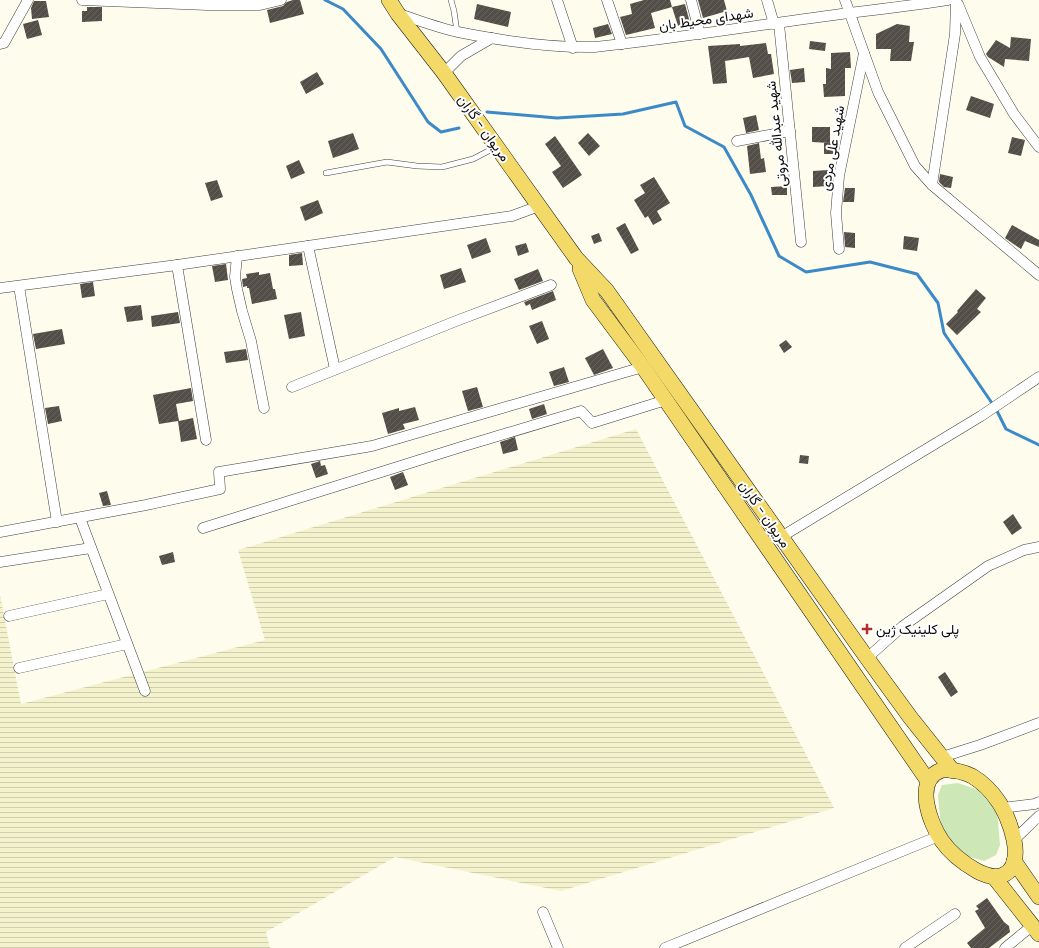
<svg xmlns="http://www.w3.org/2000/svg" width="1039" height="948" viewBox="0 0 1039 948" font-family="Merriweather,Vazirmatn,serif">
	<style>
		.farmland { fill: url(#farmland-rules) }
		.grass { fill: #cde7b7 }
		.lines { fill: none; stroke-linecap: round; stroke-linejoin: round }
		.stream { stroke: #3c89c8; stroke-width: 3 }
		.building { fill: url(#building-hatch) }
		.service-casing { stroke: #3f3f3f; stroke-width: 6 }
		.minor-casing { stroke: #3f3f3f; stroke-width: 11 }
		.primary-casing { stroke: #1d1d1d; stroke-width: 16 }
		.service { stroke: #fff; stroke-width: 5 }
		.minor { stroke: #fff; stroke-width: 10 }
		.primary { stroke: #f3d967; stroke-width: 15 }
		.poi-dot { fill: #b62b2a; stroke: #fff; stroke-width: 1.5 }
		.labels { text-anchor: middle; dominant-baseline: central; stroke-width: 4; stroke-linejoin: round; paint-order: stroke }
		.street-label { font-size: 14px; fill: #0c0c0c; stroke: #fff }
		.poi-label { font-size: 14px; fill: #0c0c0c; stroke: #fff; text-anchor: start }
	</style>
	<defs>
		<pattern id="farmland-rules" width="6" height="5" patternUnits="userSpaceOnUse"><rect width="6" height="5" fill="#f3f2cd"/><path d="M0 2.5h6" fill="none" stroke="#cfceaf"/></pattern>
		<pattern id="building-hatch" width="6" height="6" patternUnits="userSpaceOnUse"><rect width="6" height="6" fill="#544e49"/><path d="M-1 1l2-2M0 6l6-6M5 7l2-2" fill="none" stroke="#68635f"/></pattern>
	</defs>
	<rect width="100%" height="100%" fill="#fefcec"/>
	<path class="farmland" d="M636,429L834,808L561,891L395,857L266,932L270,948H0V595L21,704L265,640L238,550Z"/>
	<path class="grass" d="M958,783L981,791L997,812L1000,845L996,855L984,861L963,855L941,828L938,795L942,785Z"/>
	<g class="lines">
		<g class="stream">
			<path d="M325,0L343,9L381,49L428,122L441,132L459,128"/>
			<path d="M487,112L557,118L623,114L676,102L685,126L724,147L751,195L779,256L806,272L870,262L917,274L938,303L944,333L996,409L1006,429L1039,445"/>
		</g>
	</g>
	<g class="building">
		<path d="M293,0H300L304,14L270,23L267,10L283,6L287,2Z"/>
		<path d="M644,0H670L672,7L651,13L655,28L626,35L620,17L632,14L630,4Z"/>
		<path d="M698,0H724L727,11L703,18Z"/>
		<path d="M34,1H46L49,17L32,19L31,8Z"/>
		<path d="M477,4L511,12L508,27L474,19Z"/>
		<path d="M685,4L690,23L678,26L672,7Z"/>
		<path d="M87,7H102V21L82,22V11H87Z"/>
		<path d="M38,20L42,35L27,39L23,24Z"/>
		<path d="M608,24L612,34L595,38L593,28Z"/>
		<path d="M897,24L910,26L909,42H914L911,61H890L891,49H876V34Z"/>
		<path d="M1011,37L1031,39L1029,61L1005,59L1004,67L988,57L986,54L996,40L1010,48Z"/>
		<path d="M810,41L826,43L825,51L809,49Z"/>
		<path d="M766,43L768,54H771L774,74L753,78L749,57L725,61L727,83L713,84L708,46L740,44V46Z"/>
		<path d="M850,52L851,68H845V96L824,97L823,84H826V68L831,69V53Z"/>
		<path d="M804,68L805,82L792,83L790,70Z"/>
		<path d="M317,72L324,84L306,94L300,82Z"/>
		<path d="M971,96L994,104L990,118L966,110Z"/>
		<path d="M756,115L759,130L746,133L743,118Z"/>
		<path d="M812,127H830V143L838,142L837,154H824V143H829L812,142Z"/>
		<path d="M353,133L359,149L333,158L328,141Z"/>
		<path d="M588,133L600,146L589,156L578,143Z"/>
		<path d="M555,136L582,175L563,188L552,172L561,166L545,144Z"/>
		<path d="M1012,137L1025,140L1021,156L1008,153Z"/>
		<path d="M759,143L761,159L764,158L766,172L750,174L747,146Z"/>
		<path d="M299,160L305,173L291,179L286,166Z"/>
		<path d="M828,170V186L813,187V171Z"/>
		<path d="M940,174L953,177L951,188L944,187L939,182Z"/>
		<path d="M654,177L670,203L657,211L662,220L653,225L648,216L645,218L634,200L645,193L640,185Z"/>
		<path d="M217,180L223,197L211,201L205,183Z"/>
		<path d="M787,186V195H772L771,187Z"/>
		<path d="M845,188H855L854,202H843Z"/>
		<path d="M318,200L323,213L305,221L300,207Z"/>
		<path d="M625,223L639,250L631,254L616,228Z"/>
		<path d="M1012,225L1039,240V247L1025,241L1021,249L1012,243L1005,238Z"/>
		<path d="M844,232L855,233V248L845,247Z"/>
		<path d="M599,233L602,241L594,244L591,236Z"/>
		<path d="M904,236L919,238L917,251L903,249Z"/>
		<path d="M486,238L491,252L472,259L467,245Z"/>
		<path d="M526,243L529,252L518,256L515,246Z"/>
		<path d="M302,253L303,265L289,266V255Z"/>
		<path d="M226,264L228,280L215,282L212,266Z"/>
		<path d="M461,268L466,282L444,289L440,275Z"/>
		<path d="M538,269L543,281L519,290L514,279Z"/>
		<path d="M259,272V275L270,273L273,289H275L277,299L252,304L249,288H247V286L243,287L242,279L247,278L246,274Z"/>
		<path d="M93,282L95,296L82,298L80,284Z"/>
		<path d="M976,289L986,298L977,309L981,312L957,335L946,324L958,312L957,311Z"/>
		<path d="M553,291L556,300L532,310L530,304L526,306L524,302Z"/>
		<path d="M141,305L143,320L127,322L124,307Z"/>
		<path d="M178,312L180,323L152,327L151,316Z"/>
		<path d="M301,312L305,336L289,339L284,315Z"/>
		<path d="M542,321L549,339L537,344L529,326Z"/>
		<path d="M62,329L65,344L36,349L33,334Z"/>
		<path d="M786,340L792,347L784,353L779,345Z"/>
		<path d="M246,349L248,360L226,363L224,352Z"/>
		<path d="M603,349L613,368L594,375L585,358Z"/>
		<path d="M564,367L569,382L554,386L549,372Z"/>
		<path d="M477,387L483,407L468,411L462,391Z"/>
		<path d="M191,388L193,401L176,404L179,421L193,418L197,439L181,442L178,421L159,424L153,395Z"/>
		<path d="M544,404L547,414L532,419L529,409Z"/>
		<path d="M59,406L62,421L48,424L45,408Z"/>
		<path d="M415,407L419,420L403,424L405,429L388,434L382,413L399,408V411Z"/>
		<path d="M515,437L518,450L503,454L500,442Z"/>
		<path d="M800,455L809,456L808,464L799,463Z"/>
		<path d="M320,461L321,466L325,465L328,474L316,478L311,464Z"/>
		<path d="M403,472L408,485L395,490L390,477Z"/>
		<path d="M107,491L111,505L103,506L99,493Z"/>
		<path d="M1013,514L1022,528L1012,535L1003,522Z"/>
		<path d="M173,552L175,562L162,565L159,556Z"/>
		<path d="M945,672L958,692L951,697L938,677Z"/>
		<path d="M987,898L1004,922L1009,926L1010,932L989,948H971L967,943L985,928L975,911L979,909L976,906Z"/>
	</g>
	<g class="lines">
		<defs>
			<g id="service">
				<path d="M451,0L454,11L457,32"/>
				<path d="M326,173L387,162L417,166L442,167L473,159L496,147"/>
			</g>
			<g id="minor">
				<path d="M82,0L207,5H260L281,0"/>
				<path d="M557,0L573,48"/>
				<path d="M607,0L622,44"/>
				<path d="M691,0L700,34"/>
				<path d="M767,0L774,24"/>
				<path d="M845,0L878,92L915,166L932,185L1039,275"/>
				<path d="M958,4L980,57L1014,114L1039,147"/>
				<path d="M399,14C418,20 438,28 458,32C503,41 550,48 595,47C680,38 764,24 849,13C882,9 915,5 948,0"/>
				<path d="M779,24L801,242"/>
				<path d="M0,44L4,43L28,0"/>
				<path d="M444,73L461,56L492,38"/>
				<path d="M737,141L790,131"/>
				<path d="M932,185L955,34L956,0"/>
				<path d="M308,246L335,369"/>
				<path d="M839,249L836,213L839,176L864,53"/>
				<path d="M237,256L235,277L237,289L242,311L251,341L264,408"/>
				<path d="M177,265L206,440"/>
				<path d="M19,286L57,522"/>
				<path d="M0,288L177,265L512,216L539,206"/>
				<path d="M292,387L456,321L551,285"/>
				<path d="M80,518L145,691"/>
				<path d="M203,528L461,447L581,411L592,423L666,400"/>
				<path d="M0,532L146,505L220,489L219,472L372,446L643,367"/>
				<path d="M781,537L981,416L1039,377"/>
				<path d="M0,562L91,548"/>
				<path d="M9,616L108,594"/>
				<path d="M867,658L903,626L988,566L1024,550L1039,547"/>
				<path d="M19,668L127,644"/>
				<path d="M942,757L980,745L1039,723"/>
				<path d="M1002,808L1035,804L1039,802"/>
				<path d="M1014,840L1039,816"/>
				<path d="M543,912L558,948"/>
				<path d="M665,948L939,836"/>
				<path d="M905,948L955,914"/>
				<path d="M1005,948L1027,930L1035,928"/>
			</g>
			<g id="primary">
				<path d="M389,0L398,14L444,73L576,258L607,291L867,658L910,717L953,771"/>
				<path d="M580,269L593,300L643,367L928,781"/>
				<path d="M942,770C953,769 963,772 972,776C982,782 992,792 998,801C1009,816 1028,865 1003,875C994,879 985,875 977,871C963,863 951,854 942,841C930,824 913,779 942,770Z"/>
				<path d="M1014,861L1039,897"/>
				<path d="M994,877L1039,934"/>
			</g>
		</defs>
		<use href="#service" class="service-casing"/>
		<use href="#minor" class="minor-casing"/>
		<use href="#primary" class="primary-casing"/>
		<use href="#service" class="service"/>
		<use href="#minor" class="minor"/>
		<use href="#primary" class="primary"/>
	</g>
	<path class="poi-dot" d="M865 623h4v4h4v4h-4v4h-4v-4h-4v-4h4z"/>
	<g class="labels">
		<g class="street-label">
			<text transform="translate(706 19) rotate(-8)">شهدای محیط بان</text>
			<text transform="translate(484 128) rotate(54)">مریوان - گاران</text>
			<text transform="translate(776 134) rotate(-96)">شهید عبدالله مروتی</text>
			<text transform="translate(832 148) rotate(-80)">شهید علی مردی</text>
			<text transform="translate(765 514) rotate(55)">مریوان - گاران</text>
		</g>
		<g class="poi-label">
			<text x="876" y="629">پلی کلینیک ژین</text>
		</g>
	</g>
</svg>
